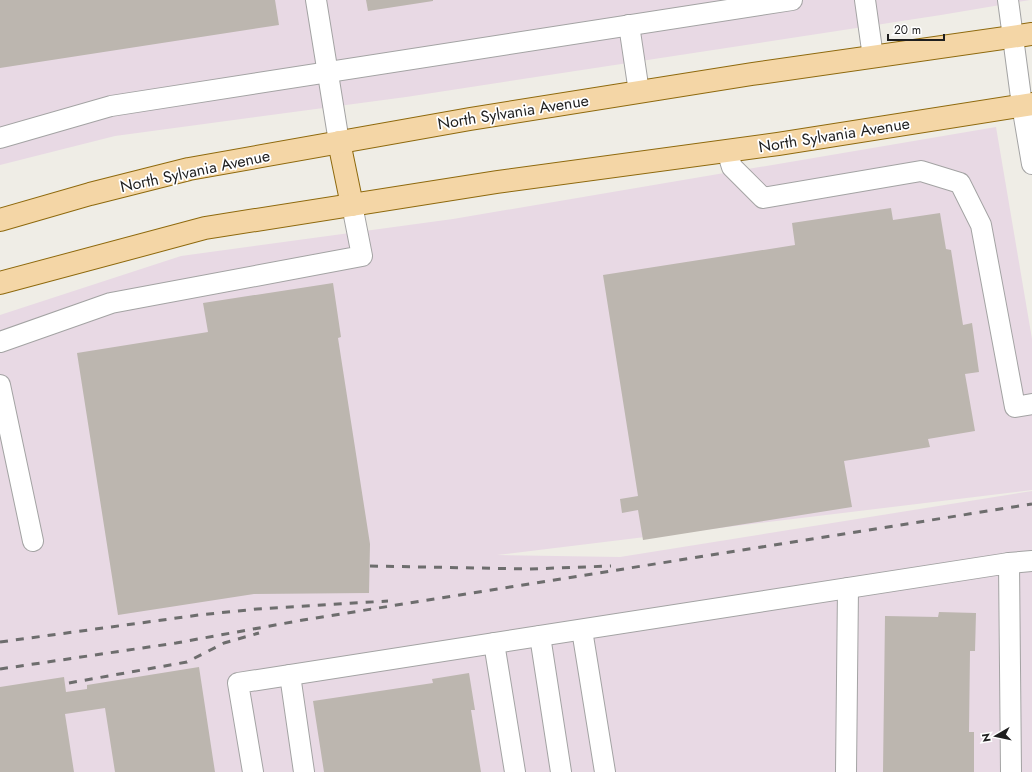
<svg xmlns="http://www.w3.org/2000/svg" width="1032" height="772" viewBox="0 0 1032 772" font-family="Jost,sans-serif">
	<style>
		.industrial { fill: #e8d9e4 }
		.building { fill: #bcb6af }
		.lines { fill: none; stroke-linecap: round; stroke-linejoin: round }
		.minor-casing { stroke: #a3a3a3; stroke-width: 22 }
		.major-casing { stroke: #8e690d; stroke-width: 24 }
		.minor { stroke: #fff; stroke-width: 20 }
		.major { stroke: #f4d6a6; stroke-width: 22 }
		.rail { stroke: #6d6d6d; stroke-width: 3; stroke-dasharray: 8 8; stroke-linecap: butt }
		.labels { text-anchor: middle; dominant-baseline: central; stroke-width: 3.5; stroke-linejoin: round; paint-order: stroke }
		.street-label { font-size: 16px; fill: #1f1f1f; stroke: #fff }
	</style>
	<rect width="100%" height="100%" fill="#efede6"/>
	<g class="industrial">
		<path d="M0,0H1030L941,15L406,97L115,136L0,165Z"/>
		<path d="M996,127L1032,339V490L497,555L620,557L1032,491V772H0V315L181,256L453,219Z"/>
	</g>
	<g class="building">
		<path d="M0,0H275L279,25L0,68Z"/>
		<path d="M366,0H433V1L368,11Z"/>
		<path d="M891,208L893,220L940,213L946,249L951,250L963,325L972,323L979,372L965,374L975,431L928,439L930,447L844,461L852,507L643,540L638,510L622,513L620,499L638,496L603,275L795,245L792,223Z"/>
		<path d="M333,283L341,337L338,338L370,544L369,593L254,594L118,615L77,353L208,332L203,303Z"/>
		<path d="M939,612L976,613L975,651H970L969,732H974V772H883L885,616L938,617Z"/>
		<path d="M199,667L215,772H115L105,708L65,714L74,772H0V687L64,677L66,692L87,689V685Z"/>
		<path d="M469,673L475,710H471L481,772H324L313,701L433,683L432,679Z"/>
	</g>
	<g class="lines">
		<defs>
			<g id="minor">
				<path d="M316,0L339,142"/>
				<path d="M865,0L873,57"/>
				<path d="M1008,0L1022,105L1032,164"/>
				<path d="M629,25L639,92"/>
				<path d="M0,138L111,106L792,0"/>
				<path d="M727,151L732,167L763,198L921,171L960,183L981,225L1015,407L1032,404"/>
				<path d="M0,342L111,303L362,256L352,205"/>
				<path d="M0,385L33,541"/>
				<path d="M1009,563L1032,561"/>
				<path d="M582,630L605,772"/>
				<path d="M540,636L561,772"/>
				<path d="M494,643L515,772"/>
				<path d="M290,675L304,772"/>
				<path d="M253,772L238,683L1009,563L1011,772"/>
				<path d="M846,772L848,588"/>
			</g>
			<g id="major">
				<path d="M339,142L352,205"/>
				<path d="M0,220L90,194L189,169L470,119L752,74L1032,34"/>
				<path d="M0,283L205,228L497,182L778,144L1032,104"/>
			</g>
		</defs>
		<use href="#minor" class="minor-casing"/>
		<use href="#major" class="major-casing"/>
		<use href="#minor" class="minor"/>
		<use href="#major" class="major"/>
		<g class="rail">
			<path d="M370,566L529,569L611,566"/>
			<path d="M0,642L199,615L257,609L388,601"/>
			<path d="M0,669L176,643L303,620L441,598L1032,504"/>
			<path d="M69,683L187,662L224,643L259,633"/>
		</g>
	</g>
	<g class="labels">
		<g class="street-label">
			<text transform="translate(513 112) rotate(-9)">North Sylvania Avenue</text>
			<text transform="translate(834 135) rotate(-9)">North Sylvania Avenue</text>
			<text transform="translate(195 171) rotate(-12)">North Sylvania Avenue</text>
		</g>
	</g>
	<g transform="translate(996 736) rotate(261)" stroke="#ffffff" stroke-width="3" paint-order="stroke">
	<path d="M0-3L7 15L0 10L-7 15Z" fill="#1f1f1f"/>
	<text y="-6" font-size="11" font-weight="bold" text-anchor="middle" fill="#1f1f1f">N</text>
	</g>
	<path d="M888 34v6h56v-6" fill="none" stroke="#1f1f1f" stroke-width="2"/>
	<text x="894" y="34" font-size="12" fill="#1f1f1f" stroke="#ffffff" stroke-width="3" paint-order="stroke">20 m</text>
</svg>
